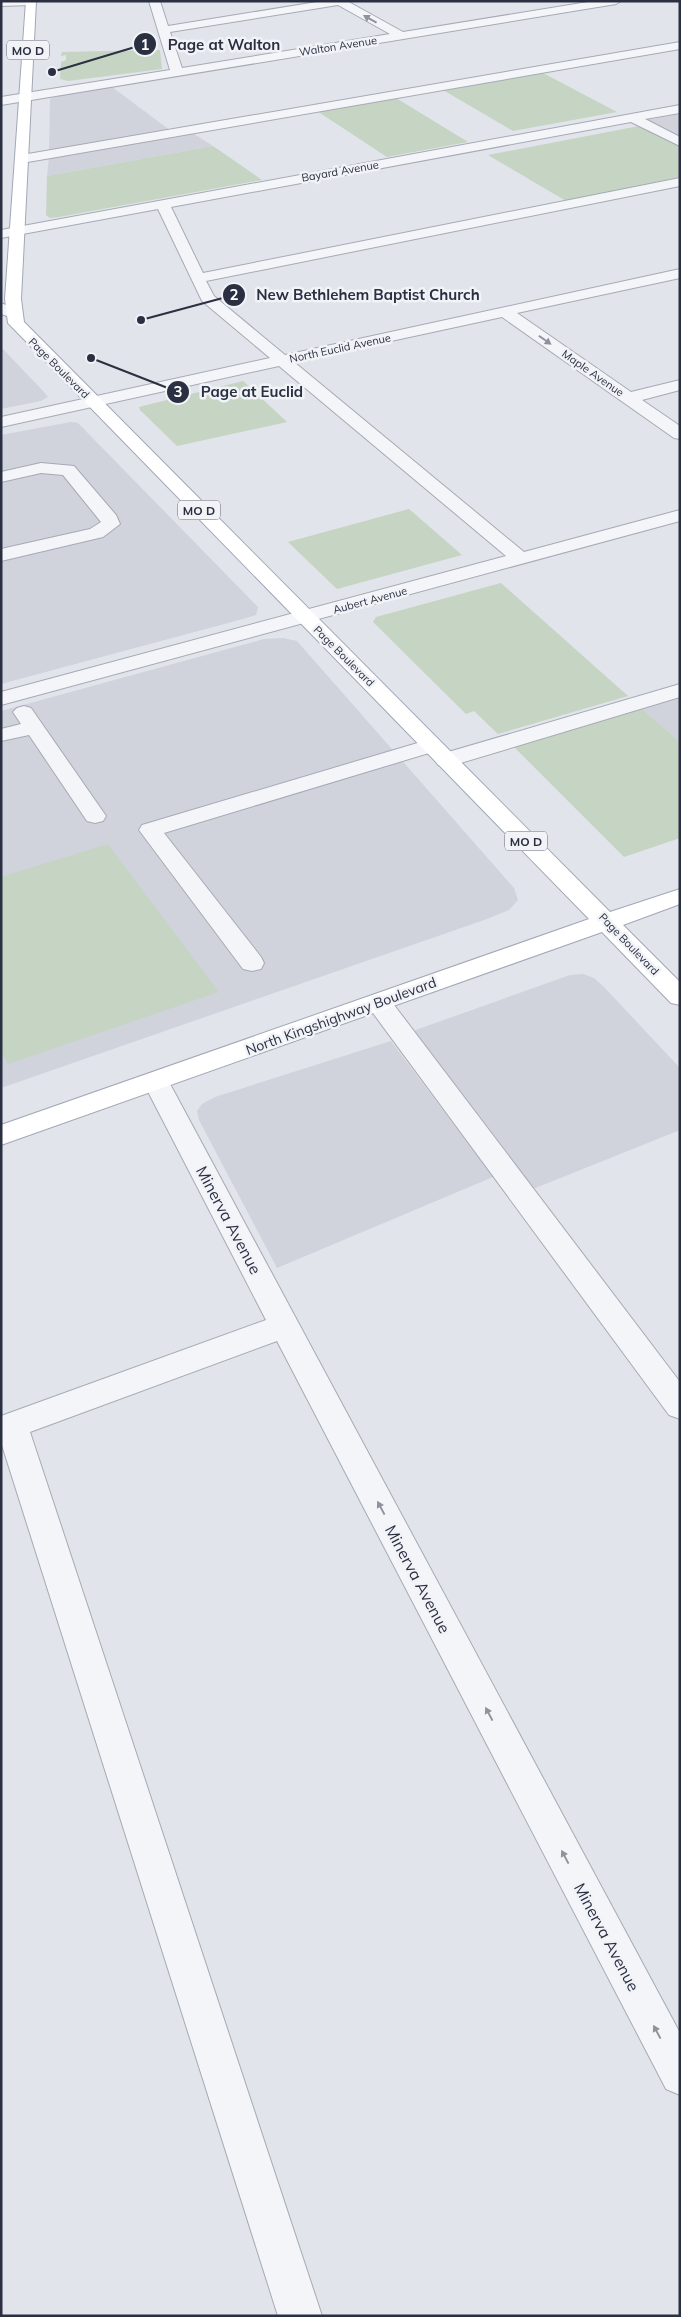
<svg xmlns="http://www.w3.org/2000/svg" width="681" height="2317" viewBox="0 0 681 2317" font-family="Mulish,sans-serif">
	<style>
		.built { fill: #d0d3dc }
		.green { fill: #c5d4c3 }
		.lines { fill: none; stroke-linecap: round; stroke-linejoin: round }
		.minor-casing { stroke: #a6aab4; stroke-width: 2 }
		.major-casing { stroke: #a1a7b6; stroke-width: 2 }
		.minor { fill: #f4f5f8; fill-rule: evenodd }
		.major { fill: #fff; fill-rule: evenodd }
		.oneway { fill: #8f929d }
		.labels { text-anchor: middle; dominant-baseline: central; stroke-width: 5; stroke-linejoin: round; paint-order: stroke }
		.far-street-label { font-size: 11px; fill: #2a3042; stroke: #f1f3f7 }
		.shield { fill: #f1f3f7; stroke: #666a78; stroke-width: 1 }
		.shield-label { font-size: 12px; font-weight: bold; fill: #2a3042 }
		.street-label { font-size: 14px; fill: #2a3042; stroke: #f1f3f7 }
		.near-street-label { font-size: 16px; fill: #2a3042; stroke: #f1f3f7 }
		.leader { fill: none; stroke: #2a3042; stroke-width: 2 }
		.callout-dot { fill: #2a3042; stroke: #f1f3f7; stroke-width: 2 }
		.mark-label { font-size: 15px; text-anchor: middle; font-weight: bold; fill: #fff }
		.callout-label { font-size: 15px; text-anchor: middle; font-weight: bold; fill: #2a3042; stroke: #f1f3f7; stroke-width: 5; stroke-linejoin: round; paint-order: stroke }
	</style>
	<rect width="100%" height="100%" fill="#e1e4ea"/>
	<g class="built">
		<path d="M112,87L171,131L49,151L50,99L63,95Z"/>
		<path d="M680,114V138L647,120Z"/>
		<path d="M191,132L213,146L47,176L49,157Z"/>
		<path d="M1,347L43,391L48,397L41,401L1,409Z"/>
		<path d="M71,422L78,423L258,607L256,615L243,619L1,684V435Z"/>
		<path d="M283,638L297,641L514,888L518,900L509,910L487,919L1,1088V711L264,639Z"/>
		<path d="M680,698V742L642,709Z"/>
		<path d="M583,974L594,978L604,987L680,1068V1130L528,1191L410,1032L570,975Z"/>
		<path d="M391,1041L493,1177L277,1268L199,1120L197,1111L202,1104L215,1097Z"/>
	</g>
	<g class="green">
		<path d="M160,50L162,69L68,81L60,79L61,62L66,60V55L61,56L62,52Z"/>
		<path d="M543,73L617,112L513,131L443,90Z"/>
		<path d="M396,98L468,142L387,157L317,111Z"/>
		<path d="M639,126L680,147V177L566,201L488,155Z"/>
		<path d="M213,146L262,180L59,217L50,218L46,215L47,176Z"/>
		<path d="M243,381L287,422L177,446L140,410L139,407Z"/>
		<path d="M409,509L462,555L337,589L288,542Z"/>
		<path d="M501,583L628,696L498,734L474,711L466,714L373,622L376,617Z"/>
		<path d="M642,709L680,742V838L624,857L514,747Z"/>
		<path d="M108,844L219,992L8,1064L1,1051V877Z"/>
	</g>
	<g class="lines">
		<defs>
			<g id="minor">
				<path d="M1,1H36V2L31,5L1,6Z"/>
				<path d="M149,1H160L168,26L323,1H347L403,32L594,1H621L616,4L1,105V97L170,70ZM338,5L390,34L182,68L170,32Z"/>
				<path d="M680,42V49L22,163L15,159L22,155Z"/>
				<path d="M680,105V113L645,119L680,137V146L631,122L171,207L203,273L680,178V186L206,281L214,296L285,355L680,269V278L517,313L631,392L680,380V390L642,400L680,426V439L674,438L502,317L294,362L524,552L680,510V521L1,705V692L506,556L279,366L1,427V417L270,358L202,301L158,209L1,238V230Z"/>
				<path d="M1,303L18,310L21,313L18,316L13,318L1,314Z"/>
				<path d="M41,463L74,466L116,515L120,524L103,537L1,561V549L90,529L101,522L63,475L41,473L1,482V472Z"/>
				<path d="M680,684V697L454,765L446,767L438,765L435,760L438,755Z"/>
				<path d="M24,706L31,708L106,816L103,821L95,823L87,821L29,735L1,741V729L21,724L13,712L17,708Z"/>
				<path d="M431,739L439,740L442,745L439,750L164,833L261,957L264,963L261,969L252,971L243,969L139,830L142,825Z"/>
				<path d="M379,995L388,997L680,1382V1419L669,1415L370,1009L366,1003L370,997Z"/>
				<path d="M156,1073L165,1075L169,1082L680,2033V2095L666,2089L277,1341L30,1432L322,2316H278L1,1442V1416L266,1320L143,1082L147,1075Z"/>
			</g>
			<path id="major" d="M26,1H36L21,299L24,322L610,912L680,889V904L623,925L680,982V1005L671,1003L602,932L1,1145V1125L589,919L8,323L5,299Z"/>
		</defs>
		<use href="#minor" class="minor-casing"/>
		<use href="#major" class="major-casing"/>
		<use href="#minor" class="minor"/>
		<use href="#major" class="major"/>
	</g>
	<defs><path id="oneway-solid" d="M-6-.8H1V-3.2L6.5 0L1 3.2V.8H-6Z" transform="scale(1.25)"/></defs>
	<g class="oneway">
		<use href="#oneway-solid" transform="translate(370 19) rotate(-151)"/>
		<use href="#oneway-solid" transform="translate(545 340) rotate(35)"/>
		<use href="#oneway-solid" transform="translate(381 1508) rotate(-118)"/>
		<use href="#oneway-solid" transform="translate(489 1714) rotate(-118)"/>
		<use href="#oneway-solid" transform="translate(565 1857) rotate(-118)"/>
		<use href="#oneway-solid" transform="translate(657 2032) rotate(-118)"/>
	</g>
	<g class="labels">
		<g class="far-street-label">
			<text transform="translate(338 46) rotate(-9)">Walton Avenue</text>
			<text transform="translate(340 171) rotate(-10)">Bayard Avenue</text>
			<text transform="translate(340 348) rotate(-12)">North Euclid Avenue</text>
			<text transform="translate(59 368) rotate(45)">Page Boulevard</text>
			<text transform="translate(593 373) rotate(35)">Maple Avenue</text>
			<text transform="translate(370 600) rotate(-15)">Aubert Avenue</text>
			<text transform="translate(344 656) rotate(45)">Page Boulevard</text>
			<text transform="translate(629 944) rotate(46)">Page Boulevard</text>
		</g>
		<g class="shield">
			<rect x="7" y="40.5" width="42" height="19" rx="4"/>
			<rect x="178" y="500.5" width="42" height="19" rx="4"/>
			<rect x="505" y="831.5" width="42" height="19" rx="4"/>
		</g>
		<g class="shield-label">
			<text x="28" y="50">MO D</text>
			<text x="199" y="510">MO D</text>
			<text x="526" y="841">MO D</text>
		</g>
		<g class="street-label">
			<text transform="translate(341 1016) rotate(-20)">North Kingshighway Boulevard</text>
		</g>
		<g class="near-street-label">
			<text transform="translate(229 1220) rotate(62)">Minerva Avenue</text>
			<text transform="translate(418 1579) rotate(62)">Minerva Avenue</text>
			<text transform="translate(607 1937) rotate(62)">Minerva Avenue</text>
		</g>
	</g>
	<path class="leader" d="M52 72L145 44M141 320L234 295M91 358L178 392"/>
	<g class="callout-dot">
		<circle cx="52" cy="72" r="5"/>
		<circle cx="141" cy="320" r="5"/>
		<circle cx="91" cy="358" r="5"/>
		<circle cx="145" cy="44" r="12"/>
		<circle cx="234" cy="295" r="12"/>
		<circle cx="178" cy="392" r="12"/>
	</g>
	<g class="mark-label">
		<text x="145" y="50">1</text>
		<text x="234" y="300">2</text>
		<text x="178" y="397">3</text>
	</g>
	<g class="callout-label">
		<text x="224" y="50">Page at Walton</text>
		<text x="368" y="300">New Bethlehem Baptist Church</text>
		<text x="252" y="397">Page at Euclid</text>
	</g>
	<rect width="681" height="2317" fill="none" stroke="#2a3042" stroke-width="5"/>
</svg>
